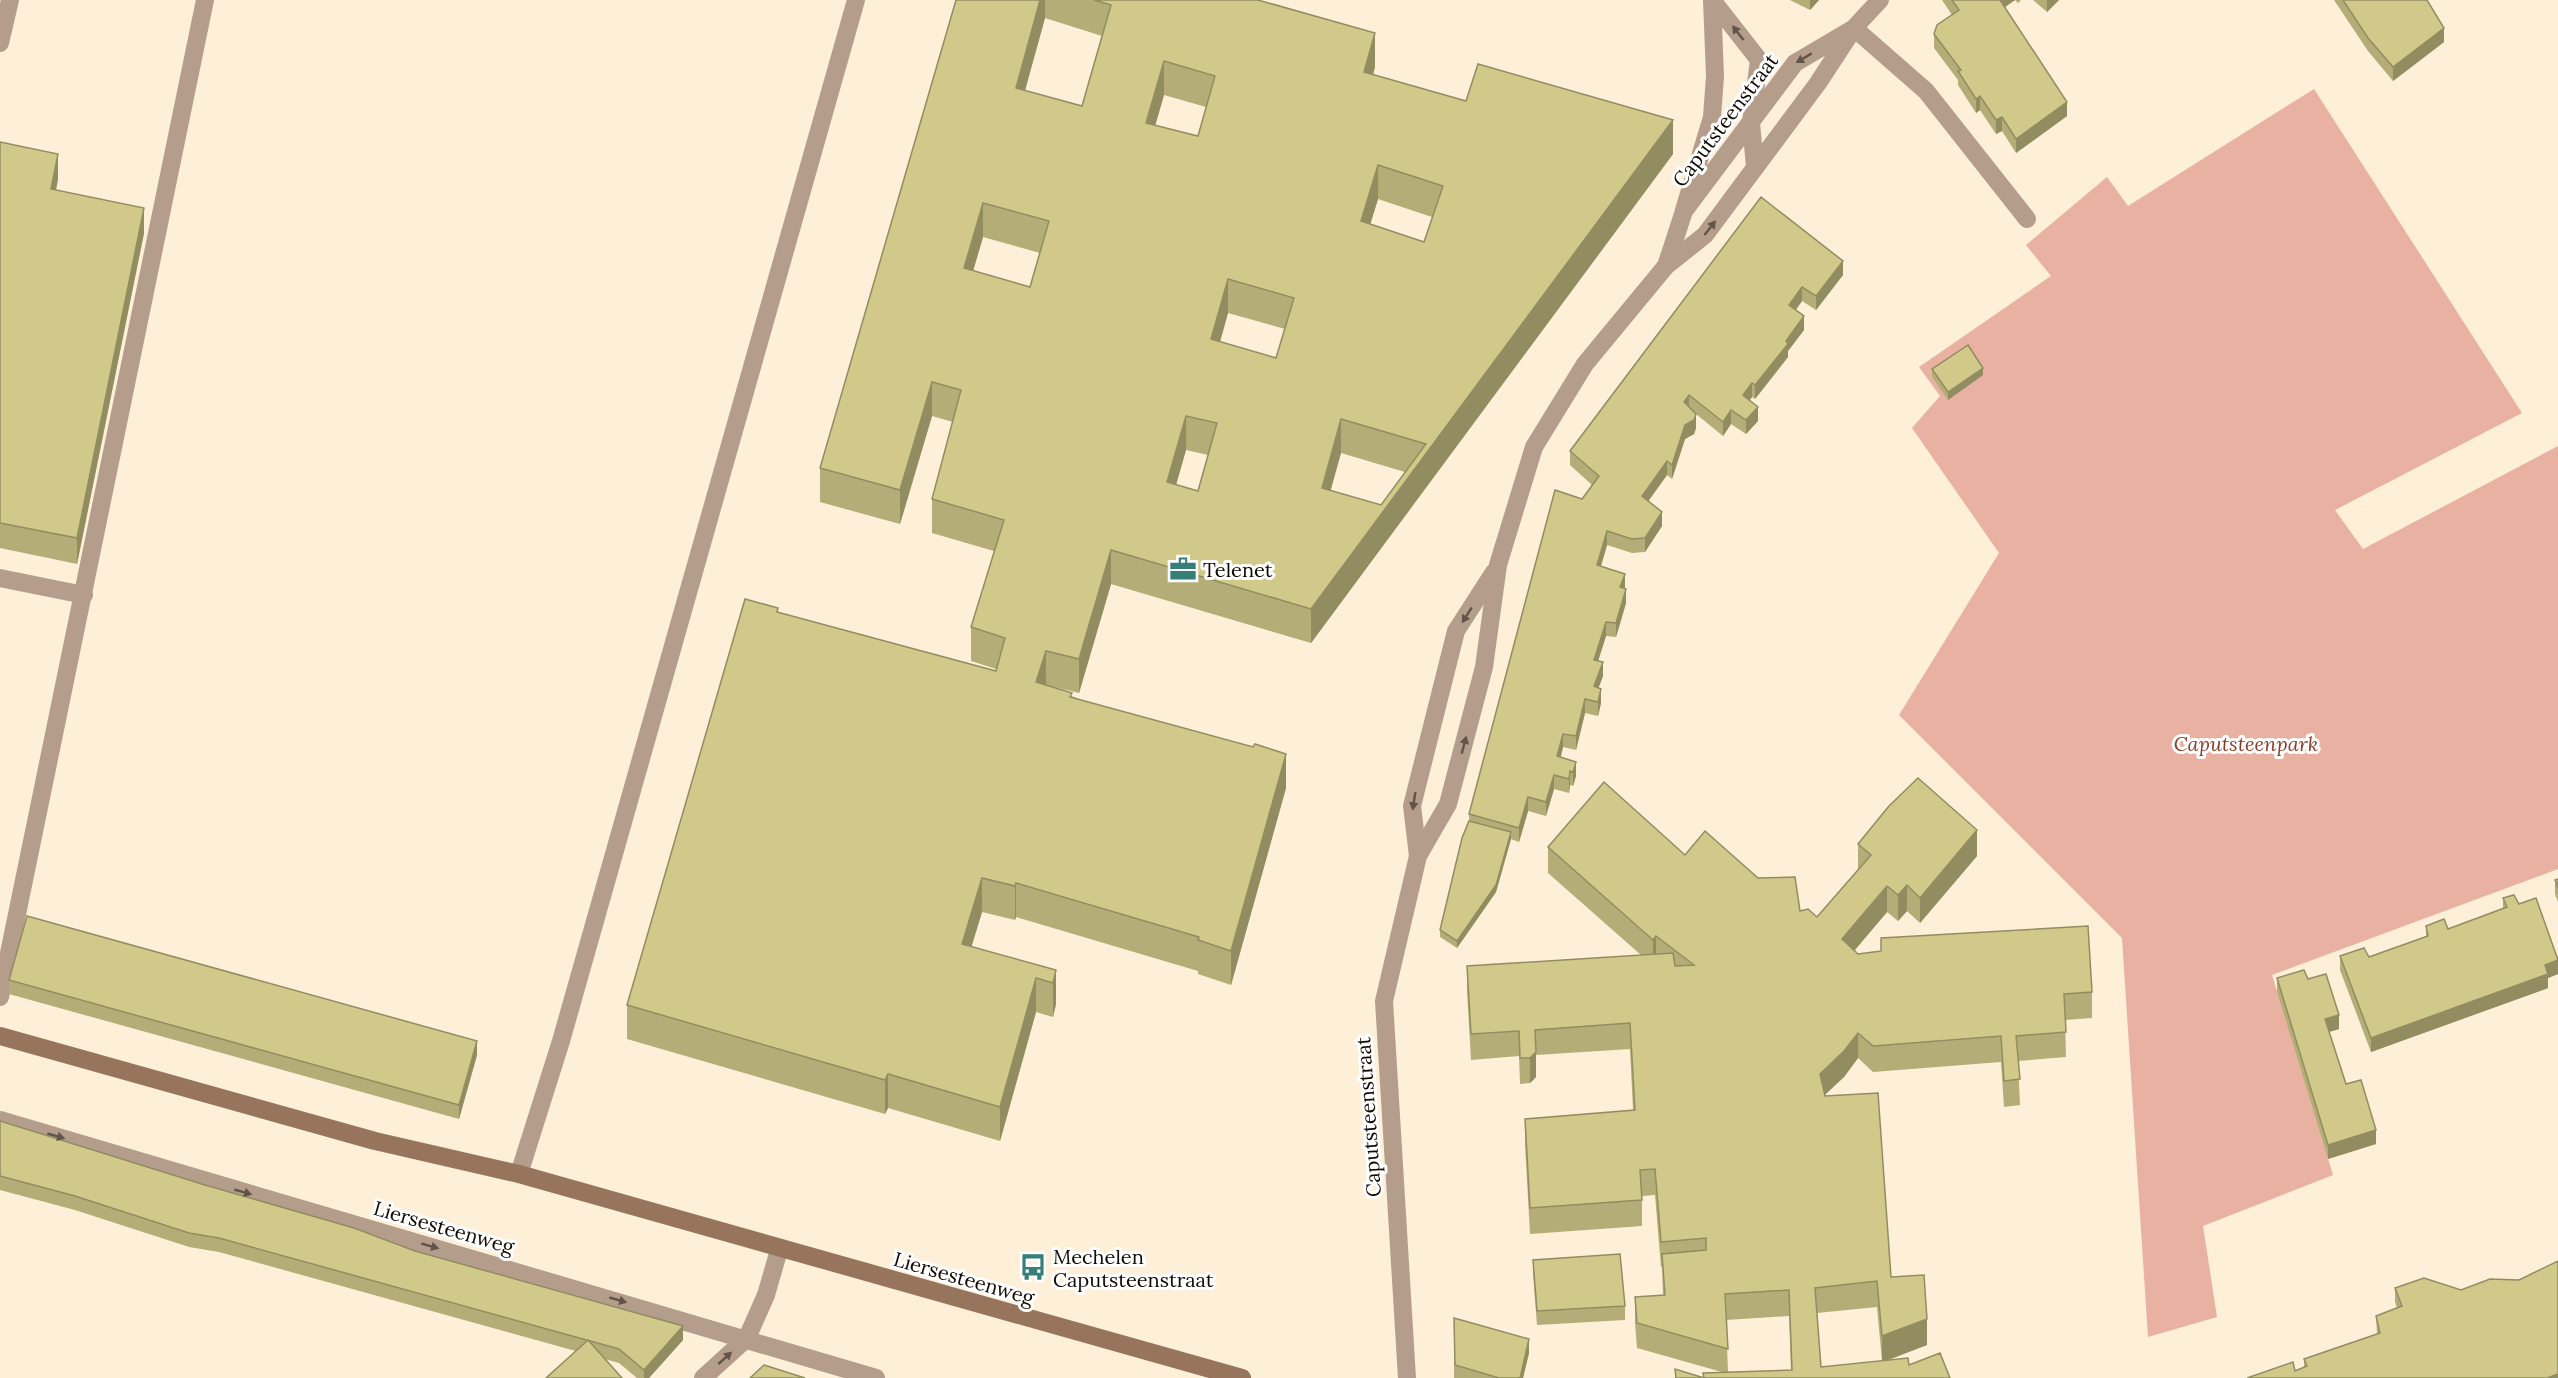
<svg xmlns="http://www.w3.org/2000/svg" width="2558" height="1378" viewBox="0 0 2558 1378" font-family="Lora,serif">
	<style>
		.green { fill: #e9b1a2 }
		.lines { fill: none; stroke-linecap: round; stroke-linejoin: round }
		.service { stroke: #b59d8c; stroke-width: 18 }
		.minor { stroke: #b59d8c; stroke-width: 18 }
		.secondary { stroke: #96755c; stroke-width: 18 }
		.wall { fill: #b4ad77; fill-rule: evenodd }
		.shaded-wall { fill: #928d61 }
		.building { fill: #d1c98a; stroke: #928d61; stroke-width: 1.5; fill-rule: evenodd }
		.oneway { fill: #625448 }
		.labels { text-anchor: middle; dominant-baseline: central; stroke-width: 6; stroke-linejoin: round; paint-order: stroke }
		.street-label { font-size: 20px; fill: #100a03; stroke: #fff }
		.poi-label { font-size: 20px; fill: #100a03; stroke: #fff; text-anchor: start }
		.park-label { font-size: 20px; font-style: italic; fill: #8a3d27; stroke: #fff }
	</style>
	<rect width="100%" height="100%" fill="#fdefd8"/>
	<path class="green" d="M2314,89L2522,413L2335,510L2363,549L2558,446V869L2272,975L2333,1175L2203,1226L2217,1317L2148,1337L2122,938L1899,715L1999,553L1912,428L1940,396L1919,367L2051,276L2026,245L2107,177L2128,206Z"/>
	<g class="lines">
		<g class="service">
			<path d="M1712,0L1759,60L1751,123L1755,167"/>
			<path d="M1854,28L1926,91L2027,219"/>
			<path d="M0,43L10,0"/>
			<path d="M1684,210L1712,117L1715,76L1712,0"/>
			<path d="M0,578L84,595"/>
			<path d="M0,997L205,0"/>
			<path d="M519,1174L561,1041L856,0"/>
		</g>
		<g class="minor">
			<path d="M1666,266L1684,211L1795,63L1851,30"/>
			<path d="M1418,856L1412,806L1456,631L1494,572"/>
			<path d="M0,1120L876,1378"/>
			<path d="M703,1378L747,1338L766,1295L779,1250"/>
			<path d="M1407,1378L1384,1001L1418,856L1448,804L1484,667L1498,565L1534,447L1585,364L1666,266L1705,235L1818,83L1854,28L1880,0"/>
		</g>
		<path class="secondary" d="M0,1036L375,1141L519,1174L1242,1378"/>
	</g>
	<g class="wall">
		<path d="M956,0H1258L1375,67L1373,75L1466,101L1673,154L1311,643L1111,584L1079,693L1046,685L1286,788L1231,985L1198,974V971L1016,917L1015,920L982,912L971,947L1056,970V1004L1053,1017L1036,1012L1000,1141L888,1108L885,1114L627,1039V1005L778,612L996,671V669L971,661V627L994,551L932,533V499L953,422L932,416L900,524L820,502V468ZM1045,18L1102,36L1082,106L1025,91ZM1164,95L1206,107L1198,136L1155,126ZM1378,199L1432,217L1424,242L1370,224ZM983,237L1040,253L1030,287L973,271ZM1228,313L1285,329L1276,358L1220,342ZM1186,450L1208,455L1198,491L1176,485ZM1341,453L1405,472L1381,505L1330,490Z"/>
		<path d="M1790,0H1819L1810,10Z"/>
		<path d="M1942,0H2021L2018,3L2015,0L2005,7L2067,116L2016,153L2002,131L1996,134L1980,110L1976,113L1958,85V80L1934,48V34L1952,15Z"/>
		<path d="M2033,0H2059L2047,12Z"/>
		<path d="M2334,0H2427L2444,42L2393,81L2368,51Z"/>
		<path d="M0,142L58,179L56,190L144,233L77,564L0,548Z"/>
		<path d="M1761,197L1843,275L1816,310L1802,301L1796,310L1804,330L1788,351V357L1755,399L1752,397L1750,400L1758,421L1746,434L1731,424L1723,436L1696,414V428L1694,434L1685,439L1672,479L1667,475L1648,501L1662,526L1645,552L1632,553L1607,545L1601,566L1625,588L1626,603L1616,637L1606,636L1598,661L1603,676L1598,688L1601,703L1598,716L1585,713L1576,750L1563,747L1561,757L1576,762V776L1573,786L1570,785L1569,793L1554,789L1546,816L1528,811L1519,842L1511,839L1496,892L1457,948L1440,937V930L1469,821V814L1582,499L1592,485L1570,465V451Z"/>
		<path d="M1932,369L1983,375L1948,400L1932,377Z"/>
		<path d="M1858,844L1977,856L1920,923L1907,911L1898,921L1887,912L1855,950L1858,954L2092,992V1018L2065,1020L2066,1057L2018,1061L2020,1105L2004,1107L2001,1062L1873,1072L1858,1058L1844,1077L1825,1095L1891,1277L1927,1345L1886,1361L1909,1365L1950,1378H1675V1369L1703,1377L1722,1372L1637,1348L1635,1323V1297L1663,1295L1662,1267H1661L1655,1195L1642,1196V1226L1530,1234L1525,1144V1119L1633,1110L1630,1049L1536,1055V1077L1530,1083L1520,1084L1519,1056L1471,1060L1467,991V966L1641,955L1548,873V847L1685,855L1758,878L1800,911L1817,917L1858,870ZM1877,1307L1882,1361L1821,1367L1817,1313ZM1789,1316L1791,1370L1728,1372L1726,1320Z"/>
		<path d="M2558,879V902L2555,894V880Z"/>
		<path d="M2503,898L2558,974L2548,978V988L2371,1052L2340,970V956L2369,957L2426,936V926L2448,929L2503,909Z"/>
		<path d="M2277,978L2308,979L2339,1029L2329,1032L2346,1084L2376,1144L2328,1159L2277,992Z"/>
		<path d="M9,980L477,1055L459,1119L9,994Z"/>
		<path d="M0,1121L415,1251L683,1340L649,1378H637L619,1363L219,1252L189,1247L75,1210L0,1190Z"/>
		<path d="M1533,1260L1625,1306V1320L1537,1325L1533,1274Z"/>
		<path d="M2395,1288L2558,1378L2295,1371L2304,1367V1359L2377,1334L2376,1316L2397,1308L2395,1302Z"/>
		<path d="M1454,1318L1529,1353L1523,1378H1454Z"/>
	</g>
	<g class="shaded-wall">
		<path d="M1040,0H1045V18L1016,122V88Z"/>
		<path d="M1810,0H1819L1810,10Z"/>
		<path d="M1998,0H2015L1998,12Z"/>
		<path d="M2047,0H2059L2047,12Z"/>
		<path d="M2444,28V42L2393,81V67Z"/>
		<path d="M1375,33V67L1364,106V72Z"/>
		<path d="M1164,61V95L1146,157V123Z"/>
		<path d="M1980,96V110L1976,113V99Z"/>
		<path d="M2067,102V116L2016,153V139Z"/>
		<path d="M2002,117V131L1996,134V120Z"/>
		<path d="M1673,120V154L1311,643V609Z"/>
		<path d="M58,154V179L51,215V189Z"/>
		<path d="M1378,165V199L1361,255V221Z"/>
		<path d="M983,203V237L964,302V268Z"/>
		<path d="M144,208V233L77,564V538Z"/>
		<path d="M1843,261V275L1816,310V296Z"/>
		<path d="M1228,279V313L1211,373V339Z"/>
		<path d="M1802,287V301L1789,318V305Z"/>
		<path d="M1804,316V330L1788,351V357L1755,399V385Z"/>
		<path d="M1983,368V375L1948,400V392Z"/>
		<path d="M932,382V416L900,524V490Z"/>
		<path d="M1752,383V397L1743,409V395Z"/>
		<path d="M1689,395V409L1684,402Z"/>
		<path d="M1758,407V421L1746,434V420Z"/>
		<path d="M1731,410V424L1723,436V422Z"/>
		<path d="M1696,414V428L1694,434L1685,439L1672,479V465L1685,425Z"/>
		<path d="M1186,416V450L1167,516V482Z"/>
		<path d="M1341,419V453L1322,522V488Z"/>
		<path d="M1667,461V475L1642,510V496Z"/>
		<path d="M1662,512V526L1645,552V538Z"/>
		<path d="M1607,531V545L1597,579V565Z"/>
		<path d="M1111,550V584L1079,693V659Z"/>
		<path d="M1625,574V588L1620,601V587Z"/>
		<path d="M1626,589V603L1616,637V623Z"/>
		<path d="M1606,622V636L1594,674V660Z"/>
		<path d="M1046,651V685L1036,716V682Z"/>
		<path d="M1603,662V676L1594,700V686Z"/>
		<path d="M1601,689V703L1598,716V702Z"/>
		<path d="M1585,699V713L1576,750V736Z"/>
		<path d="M1563,734V747L1557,770V756Z"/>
		<path d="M1286,754V788L1231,985V951Z"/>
		<path d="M1576,762V776L1573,786V772Z"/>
		<path d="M1570,771V785L1569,793V779Z"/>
		<path d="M1554,775V789L1546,816V802Z"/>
		<path d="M1528,797V811L1519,842V828Z"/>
		<path d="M1977,830V856L1920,923V898Z"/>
		<path d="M1511,832V839L1496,892L1457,948V941Z"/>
		<path d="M982,878V912L962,978V944Z"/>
		<path d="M1016,883V917L1015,920V886Z"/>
		<path d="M1907,885V911L1898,921V895Z"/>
		<path d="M1887,886V912L1842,965V939Z"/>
		<path d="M1656,936V962L1653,965V940Z"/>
		<path d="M2558,960V974L2548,978V988L2371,1052V1038Z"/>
		<path d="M1056,970V1004L1053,1017V983Z"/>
		<path d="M1036,978V1012L1000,1141V1107Z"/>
		<path d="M2339,1015V1029L2325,1033V1019Z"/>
		<path d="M1858,1033V1058L1844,1077L1820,1099V1074Z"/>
		<path d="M477,1041V1055L459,1119V1105Z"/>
		<path d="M1536,1052V1077L1530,1083V1058Z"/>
		<path d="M888,1074V1108L885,1114V1080Z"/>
		<path d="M2376,1130V1144L2328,1159V1145Z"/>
		<path d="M1927,1319V1345L1882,1362V1336Z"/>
		<path d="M683,1326V1340L649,1378H644V1370Z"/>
		<path d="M1529,1339V1353L1523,1378H1520Z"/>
		<path d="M2558,1374V1378H2547Z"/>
	</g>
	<g class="building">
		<path d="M956,0H1040L1016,88L1082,106L1111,5L1094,0H1258L1375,33L1364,72L1466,101L1478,64L1673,120L1311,609L1111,550L1079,659L1046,651L1036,682L1072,693L1070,697L1253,747L1255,744L1286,754L1231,951L1198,940L1199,937L1016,883L1015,886L982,878L962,944L1056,970L1053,983L1036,978L1000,1107L888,1074L885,1080L627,1005L745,599L778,608L777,612L996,671L1005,638L971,627L1004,520L932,499L961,390L932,382L900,490L820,468ZM1164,61L1215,76L1198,136L1146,123ZM1378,165L1443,186L1424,242L1361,221ZM983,203L1049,221L1030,287L964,268ZM1228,279L1294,298L1276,358L1211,339ZM1186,416L1217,423L1198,491L1167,482ZM1341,419L1426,444L1381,505L1322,488Z"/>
		<path d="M1952,0H2000L2067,102L2016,139L2002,117L1996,120L1980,96L1976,99L1958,71L1961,70L1934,34L1937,25L1959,10Z"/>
		<path d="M2343,0H2427L2444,28L2393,67L2368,38Z"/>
		<path d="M0,142L58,154L51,189L144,208L77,538L0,523Z"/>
		<path d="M1761,197L1843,261L1816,296L1802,287L1789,305L1804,316L1786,341L1788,344L1755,385L1752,383L1743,395L1758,407L1746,420L1731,410L1723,422L1689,395L1684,402L1696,414L1694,420L1685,425L1672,465L1667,461L1642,496L1662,512L1645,538L1632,539L1607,531L1597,565L1625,574L1620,587L1626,589L1616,623L1606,622L1594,660L1603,662L1594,686L1601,689L1598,702L1585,699L1576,736L1563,734L1557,756L1576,762L1573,772L1570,771L1569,779L1554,775L1546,802L1528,797L1519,828L1469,814L1555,490L1582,499L1599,476L1570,451Z"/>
		<path d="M1968,345L1983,368L1948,392L1932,369Z"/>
		<path d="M1918,778L1977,830L1920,898L1907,885L1898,895L1887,886L1842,939L1858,954L1881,951V938L2088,926L2092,992L2064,994L2066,1032L2016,1036L2020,1079L2004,1081L2001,1036L1873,1046L1858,1033L1844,1051L1820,1074L1825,1096L1878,1093L1891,1277L1924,1275L1927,1319L1882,1336L1877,1281L1815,1288L1821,1367L1908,1358L1909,1365L1940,1353L1950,1378H1676L1675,1369L1704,1378L1703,1373L1792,1370L1789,1290L1725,1294L1728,1349L1637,1323L1635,1297L1665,1295L1662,1254L1706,1250V1238L1661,1242L1655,1169L1640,1170L1642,1200L1530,1208L1525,1119L1635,1110L1630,1023L1535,1030L1536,1052L1530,1058H1520L1519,1031L1471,1034L1467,966L1673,953L1675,966L1694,965L1656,936L1653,940L1548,847L1604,782L1685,855L1705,831L1758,878L1795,877L1800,911L1808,909L1817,917L1871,855L1858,844L1889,806Z"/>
		<path d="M1469,821L1511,832L1496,885L1457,941L1440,930L1462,838Z"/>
		<path d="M2558,879V888L2555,880Z"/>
		<path d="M2514,895L2519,904L2536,898L2558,960L2545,965L2548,974L2371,1038L2340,956L2364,948L2369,957L2428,936L2426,926L2444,919L2448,929L2507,907L2503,898Z"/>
		<path d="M27,916L477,1041L459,1105L9,980Z"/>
		<path d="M2304,970L2308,979L2326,974L2339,1015L2325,1019L2346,1084L2361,1080L2376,1130L2328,1145L2277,978Z"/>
		<path d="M0,1121L205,1185L354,1228L415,1251L683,1326L644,1370L619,1349L219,1238L189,1233L75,1196L0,1176Z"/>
		<path d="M1620,1254L1625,1306L1537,1311L1533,1260Z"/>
		<path d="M2558,1261V1374L2547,1378H2247L2293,1362L2295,1371L2307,1366L2304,1359L2380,1333L2376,1316L2402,1306L2395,1288L2424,1278L2461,1290L2490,1279L2519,1280Z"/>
		<path d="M1454,1318L1529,1339L1520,1378H1499L1455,1365Z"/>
		<path d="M588,1340L622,1378H546Z"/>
		<path d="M764,1365L805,1378H750Z"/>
	</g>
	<defs><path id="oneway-solid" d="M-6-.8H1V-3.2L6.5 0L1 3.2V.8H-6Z" transform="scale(1.5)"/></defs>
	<g class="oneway">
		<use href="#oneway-solid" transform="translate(1738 33) rotate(-128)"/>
		<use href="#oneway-solid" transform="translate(1804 58) rotate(149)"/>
		<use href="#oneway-solid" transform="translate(1710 228) rotate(-52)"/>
		<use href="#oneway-solid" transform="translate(1467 615) rotate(122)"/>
		<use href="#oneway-solid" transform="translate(1464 745) rotate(-75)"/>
		<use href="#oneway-solid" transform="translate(1414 801) rotate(99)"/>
		<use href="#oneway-solid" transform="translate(56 1136) rotate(16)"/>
		<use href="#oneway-solid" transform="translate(243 1192) rotate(16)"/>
		<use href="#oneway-solid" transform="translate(430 1246) rotate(16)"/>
		<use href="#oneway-solid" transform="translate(618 1300) rotate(16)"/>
		<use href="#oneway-solid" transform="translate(725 1358) rotate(-42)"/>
	</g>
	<defs>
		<symbol id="office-bare" viewBox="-9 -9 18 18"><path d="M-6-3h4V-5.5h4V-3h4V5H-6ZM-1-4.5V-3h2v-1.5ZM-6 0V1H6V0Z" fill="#367e78" stroke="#fff" stroke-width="2.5" paint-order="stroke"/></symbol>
		<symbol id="bus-bare" viewBox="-9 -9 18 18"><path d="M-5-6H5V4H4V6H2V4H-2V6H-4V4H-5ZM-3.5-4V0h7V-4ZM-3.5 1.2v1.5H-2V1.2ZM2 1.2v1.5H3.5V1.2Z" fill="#367e78" stroke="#fff" stroke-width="2.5" paint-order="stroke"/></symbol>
	</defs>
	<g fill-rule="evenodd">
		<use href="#office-bare" x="1164" y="550" width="38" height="38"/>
		<use href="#bus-bare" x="1014" y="1248" width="38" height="38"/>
	</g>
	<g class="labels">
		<g class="street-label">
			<text transform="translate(1725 120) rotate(-53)">Caputsteenstraat</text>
			<text transform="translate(1368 1117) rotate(-94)">Caputsteenstraat</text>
			<text transform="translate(444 1227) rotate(16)">Liersesteenweg</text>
			<text transform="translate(964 1278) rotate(16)">Liersesteenweg</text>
		</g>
		<g class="poi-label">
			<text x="1203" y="569">Telenet</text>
			<text x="1053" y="1256">Mechelen<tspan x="1053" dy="23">Caputsteenstraat</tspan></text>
		</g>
		<g class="park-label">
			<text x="2246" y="743">Caputsteenpark</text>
		</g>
	</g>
</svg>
